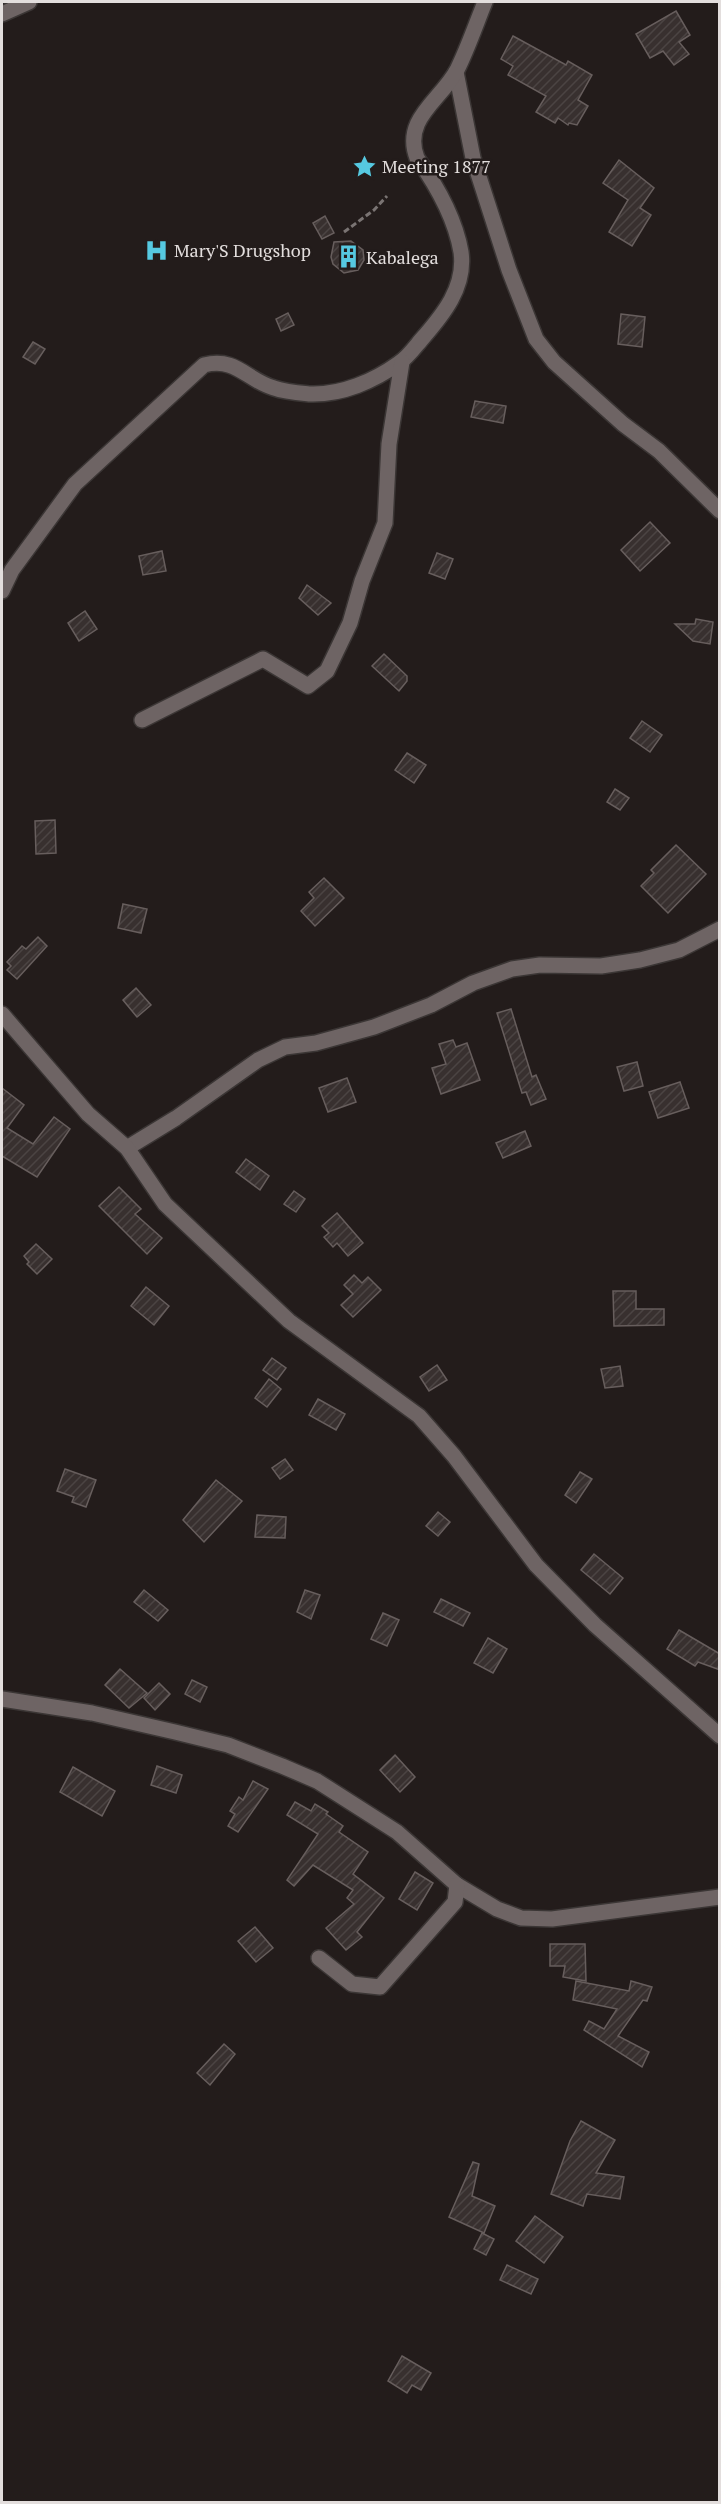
<svg xmlns="http://www.w3.org/2000/svg" width="721" height="2504" viewBox="0 0 721 2504" font-family="'PT Serif',serif">
	<style>
		.building { fill: url(#building-hatch); stroke: #675e5d; stroke-width: 1.5 }
		.lines { fill: none; stroke-linecap: round; stroke-linejoin: round }
		.street-casing { stroke: #3b3635; stroke-width: 18 }
		.secondary-casing { stroke: #3b3635; stroke-width: 18 }
		.path { stroke: #7a7473; stroke-width: 3; stroke-dasharray: 6 3; stroke-linecap: butt }
		.street { stroke: #6e6464; stroke-width: 15 }
		.secondary { stroke: #6e6464; stroke-width: 15 }
		.labels { text-anchor: middle; dominant-baseline: central; stroke-width: 5; stroke-linejoin: round; paint-order: stroke }
		.poi-label { font-size: 18px; fill: #e3dedd; stroke: #231c1b; text-anchor: start }
	</style>
	<defs>
		<pattern id="building-hatch" width="6" height="6" patternUnits="userSpaceOnUse" patternTransform="scale(1.5)"><rect width="6" height="6" fill="#38302f"/><path d="M-1 1l2-2M0 6l6-6M5 7l2-2" fill="none" stroke="#4b4443"/></pattern>
	</defs>
	<rect width="100%" height="100%" fill="#231c1b"/>
	<g class="building">
		<path d="M676,11L690,35L679,42L689,54L674,65L663,51L650,58L636,34Z"/>
		<path d="M513,36L566,65L568,61L592,75L578,100L588,106L577,125L569,123L568,125L558,118L555,123L536,112L546,96L508,75L513,66L501,59Z"/>
		<path d="M619,160L654,188L640,208L651,215L632,246L609,232L628,200L603,183Z"/>
		<path d="M325,216L334,233L322,239L313,223Z"/>
		<path d="M351,241L363,250L364,260L358,270L344,273L333,264L331,257L334,242Z"/>
		<path d="M288,313L294,325L281,331L276,319Z"/>
		<path d="M621,314L645,317L642,347L618,344Z"/>
		<path d="M33,342L45,349L35,364L23,357Z"/>
		<path d="M475,401L506,406L503,423L471,417Z"/>
		<path d="M650,522L670,543L640,571L621,550Z"/>
		<path d="M162,551L166,571L143,575L139,556Z"/>
		<path d="M437,553L453,559L445,579L429,573Z"/>
		<path d="M307,585L331,603L318,615L299,598Z"/>
		<path d="M85,611L97,629L79,641L68,623Z"/>
		<path d="M696,619L713,622L710,644L693,641L675,624H695Z"/>
		<path d="M384,654L407,676V681L399,691L372,666Z"/>
		<path d="M642,721L662,735L650,752L630,738Z"/>
		<path d="M407,753L426,765L414,783L395,770Z"/>
		<path d="M615,789L629,798L620,810L607,802Z"/>
		<path d="M55,820L56,853L36,854L35,821Z"/>
		<path d="M676,845L706,874L668,913L641,886L654,873L651,870Z"/>
		<path d="M324,878L344,898L315,926L301,911L314,898L309,892Z"/>
		<path d="M123,904L147,909L141,933L118,928Z"/>
		<path d="M38,937L47,946L17,979L7,970L11,966L7,962L22,946L26,949Z"/>
		<path d="M136,988L151,1005L137,1017L123,1000Z"/>
		<path d="M511,1009L532,1077L536,1075L546,1099L531,1105L526,1092L522,1093L497,1013Z"/>
		<path d="M453,1040L456,1047L467,1043L480,1080L441,1094L432,1068L446,1064L439,1044Z"/>
		<path d="M637,1062L643,1086L624,1091L617,1067Z"/>
		<path d="M347,1078L356,1102L328,1112L319,1088Z"/>
		<path d="M680,1082L689,1108L658,1118L649,1092Z"/>
		<path d="M2,1088L24,1105L7,1128L33,1144L54,1117L70,1129L37,1177L2,1156Z"/>
		<path d="M525,1131L531,1146L503,1158L496,1143Z"/>
		<path d="M246,1159L269,1176L260,1190L236,1172Z"/>
		<path d="M119,1187L141,1209L135,1214L162,1238L147,1254L99,1206Z"/>
		<path d="M294,1191L305,1199L296,1212L284,1204Z"/>
		<path d="M337,1213L363,1243L348,1256L337,1243L333,1247L324,1237L329,1233L322,1226Z"/>
		<path d="M36,1244L52,1259L37,1274L27,1264L29,1262L24,1256Z"/>
		<path d="M354,1275L362,1283L368,1277L381,1290L353,1317L341,1305L353,1294L344,1285Z"/>
		<path d="M146,1287L169,1306L154,1325L131,1306Z"/>
		<path d="M613,1291H636V1309H664V1325L614,1326Z"/>
		<path d="M272,1358L286,1368L277,1380L263,1370Z"/>
		<path d="M437,1365L447,1380L429,1391L420,1377Z"/>
		<path d="M620,1366L623,1386L605,1388L601,1369Z"/>
		<path d="M269,1379L281,1389L267,1407L255,1398Z"/>
		<path d="M318,1399L345,1414L336,1430L309,1415Z"/>
		<path d="M285,1459L293,1470L280,1479L272,1468Z"/>
		<path d="M65,1469L96,1480L86,1507L72,1502L74,1497L57,1491Z"/>
		<path d="M580,1472L592,1479L576,1503L565,1495Z"/>
		<path d="M216,1480L242,1501L204,1542L183,1520Z"/>
		<path d="M438,1512L450,1522L438,1536L426,1526Z"/>
		<path d="M257,1515L286,1517L285,1538L255,1537Z"/>
		<path d="M594,1554L623,1578L610,1594L581,1570Z"/>
		<path d="M144,1590L168,1610L158,1621L134,1602Z"/>
		<path d="M305,1590L320,1595L311,1619L297,1612Z"/>
		<path d="M441,1599L470,1613L463,1626L434,1612Z"/>
		<path d="M383,1613L399,1620L387,1646L371,1639Z"/>
		<path d="M679,1630L720,1654V1670L698,1662L695,1666L667,1649Z"/>
		<path d="M488,1638L507,1649L493,1673L474,1663Z"/>
		<path d="M120,1669L147,1693L129,1708L105,1685Z"/>
		<path d="M192,1680L207,1687L200,1702L185,1694Z"/>
		<path d="M159,1683L170,1694L155,1710L144,1698Z"/>
		<path d="M395,1755L415,1777L400,1792L380,1770Z"/>
		<path d="M157,1766L182,1775L176,1793L151,1785Z"/>
		<path d="M73,1767L115,1791L102,1816L60,1792Z"/>
		<path d="M253,1781L268,1789L238,1832L228,1826L235,1814L230,1811L239,1797L243,1800Z"/>
		<path d="M295,1802L311,1811L315,1804L328,1812L326,1814L343,1826L339,1832L368,1852L353,1874L384,1898L357,1932L362,1937L346,1950L326,1928L354,1904L347,1898L353,1890L313,1865L294,1886L287,1880L318,1834L287,1815Z"/>
		<path d="M415,1872L433,1883L417,1910L399,1899Z"/>
		<path d="M255,1927L273,1948L256,1962L238,1941Z"/>
		<path d="M550,1944H585L586,1981L563,1977L565,1966H550Z"/>
		<path d="M576,1981L629,1991L631,1981L652,1987L647,2001L643,2000L618,2036L649,2052L642,2067L584,2030L589,2021L604,2029L617,2009L573,2000Z"/>
		<path d="M224,2044L235,2054L210,2085L197,2073Z"/>
		<path d="M581,2121L615,2140L596,2173L624,2177L620,2199L587,2194L583,2206L551,2194L570,2141Z"/>
		<path d="M473,2162L479,2164L472,2196L495,2206L484,2233L449,2217Z"/>
		<path d="M535,2216L563,2237L544,2263L516,2241Z"/>
		<path d="M482,2233L494,2239L486,2255L474,2249Z"/>
		<path d="M507,2265L538,2279L531,2294L500,2280Z"/>
		<path d="M402,2356L431,2373L421,2390L412,2385L407,2393L388,2381Z"/>
	</g>
	<g class="lines">
		<defs>
			<g id="street">
				<path d="M456,72L473,158L509,270L536,339L554,362L623,424L659,451L720,511"/>
				<path d="M2,591L12,570L75,484L204,365C237,357 246,380 274,388C285,392 299,393 310,394C342,395 374,381 399,363C408,357 415,347 421,340C443,315 466,287 461,252C455,217 437,186 417,158C402,119 441,100 457,70C468,48 476,24 485,2"/>
				<path d="M142,720L263,659L308,686L327,671L350,623L362,581L385,523L389,444L402,362"/>
				<path d="M127,1148L176,1118L258,1060L285,1047L316,1043L374,1027L431,1005L473,983L512,969L540,965L601,966L640,960L679,950L720,929"/>
				<path d="M2,1699L92,1713L175,1732L228,1745L282,1766L317,1781L397,1832L457,1885L497,1909L521,1918L552,1919L720,1897"/>
				<path d="M319,1958L352,1984L380,1987L455,1902L457,1885"/>
			</g>
			<g id="secondary">
				<path d="M2,14L29,2"/>
				<path d="M2,1014L88,1114L127,1148L165,1204L289,1321L419,1416L454,1456L536,1565L595,1625L720,1736"/>
			</g>
		</defs>
		<use href="#street" class="street-casing"/>
		<use href="#secondary" class="secondary-casing"/>
		<path class="path" d="M344,232L374,210L387,196"/>
		<use href="#street" class="street"/>
		<use href="#secondary" class="secondary"/>
	</g>
	<defs>
		<symbol id="sight-bare" viewBox="-9 -9 18 18"><path d="M0-6L1.8-2.2L6-1.7L2.9 1.2L3.7 5.4L0 3.3L-3.7 5.4L-2.9 1.2L-6-1.7L-1.8-2.2Z" fill="#56c9e1" stroke="#231c1b" stroke-width="2.5" paint-order="stroke"/></symbol>
		<symbol id="hospital-bare" viewBox="-9 -9 18 18"><path d="M-5-5h3v3.5h4V-5h3V5h-3V1.5h-4V5h-3Z" fill="#56c9e1" stroke="#231c1b" stroke-width="2.5" paint-order="stroke"/></symbol>
		<symbol id="building-bare" viewBox="-9 -9 18 18"><path d="M-4-6H4V6H1V3H-1V6H-4ZM-2.5-4.3h1.7v1.8h-1.7ZM.8-4.3h1.7v1.8H.8ZM-2.5-1h1.7V.8h-1.7ZM.8-1h1.7V.8H.8Z" fill="#56c9e1" stroke="#231c1b" stroke-width="2.5" paint-order="stroke"/></symbol>
	</defs>
	<g fill-rule="evenodd">
		<use href="#sight-bare" x="348" y="150" width="33" height="33"/>
		<use href="#hospital-bare" x="140" y="234" width="33" height="33"/>
		<use href="#building-bare" x="332" y="240" width="33" height="33"/>
	</g>
	<g class="labels">
		<g class="poi-label">
			<text x="382" y="166">Meeting 1877</text>
			<text x="174" y="250">Mary'S Drugshop</text>
			<text x="366" y="257">Kabalega</text>
		</g>
	</g>
	<rect width="721" height="2504" fill="none" stroke="#e3dedd" stroke-width="6"/>
</svg>
